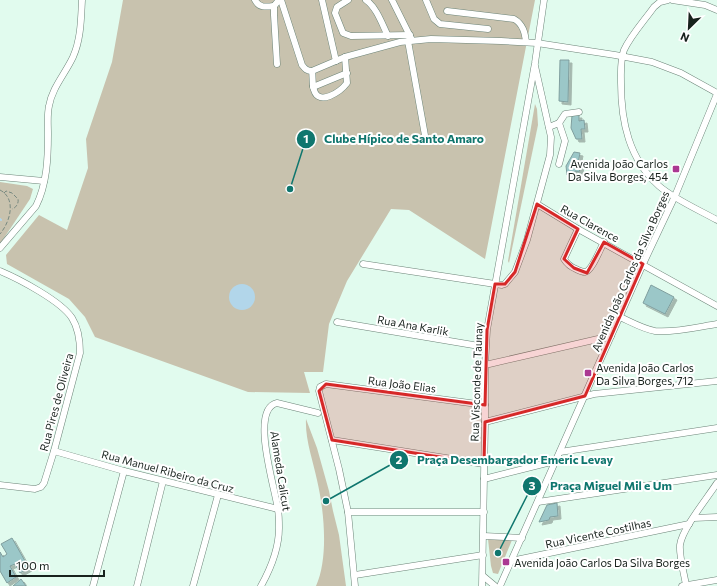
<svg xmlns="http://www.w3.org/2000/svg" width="717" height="586" viewBox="0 0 717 586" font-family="Commissioner,sans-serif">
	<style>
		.green { fill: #c8c2ae }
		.water { fill: #b2d6ea }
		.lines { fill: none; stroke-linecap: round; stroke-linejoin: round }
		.stream { stroke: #b2d6ea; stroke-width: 2 }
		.building { fill: #9bc7c8; stroke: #809e9e; filter: url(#shadow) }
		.minor-casing { stroke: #6c8478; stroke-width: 7 }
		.path { stroke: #788980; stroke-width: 1; stroke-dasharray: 4 2; stroke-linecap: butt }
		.minor { stroke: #fff; stroke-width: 6 }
		.marked { fill: #d62828; fill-opacity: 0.2; stroke: #d62828; stroke-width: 3; stroke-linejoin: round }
		.poi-dot { fill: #ab3892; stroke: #fff; stroke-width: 1.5 }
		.labels { text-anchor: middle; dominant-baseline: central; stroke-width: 4; stroke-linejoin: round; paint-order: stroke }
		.poi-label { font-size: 11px; fill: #18221d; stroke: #fff; text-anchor: start }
		.street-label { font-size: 11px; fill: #18221d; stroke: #fff }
		.leader { fill: none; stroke: #0f766e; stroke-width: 1.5 }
		.callout-dot { fill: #0f766e; stroke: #fff; stroke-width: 1.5 }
		.mark-label { font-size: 12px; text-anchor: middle; font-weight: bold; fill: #fff }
		.callout-label { font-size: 12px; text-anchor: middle; font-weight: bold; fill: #0f766e; stroke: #fff; stroke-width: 4; stroke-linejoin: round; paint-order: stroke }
	</style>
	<defs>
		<filter id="shadow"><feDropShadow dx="3" dy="3" stdDeviation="0" flood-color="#0004"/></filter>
	</defs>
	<rect width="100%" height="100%" fill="#e1fbee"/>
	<g class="green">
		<path d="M123,0H535L485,259L409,210L391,209L347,281L329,324L323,372H304L310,393L248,392L95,337L85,317L69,299L7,264L6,255L39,215L67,230L88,168L86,139L112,62Z"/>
		<path d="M535,104L537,109L538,125L509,263L508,261Z"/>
		<path d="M0,182L27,186L33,189L30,199L0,244Z"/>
		<path d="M306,419L317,448L329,491L333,511L339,535L346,586H316C329,557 324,510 317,480C313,460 305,440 306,419Z"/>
		<path d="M488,539L512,540L498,574L493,573L491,566Z"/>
	</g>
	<circle class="water" cx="242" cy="297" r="13"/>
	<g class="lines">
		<path class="stream" d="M0,219L1,220"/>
	</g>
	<g class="building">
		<path d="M560,60H569L568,102L559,101Z"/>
		<path d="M572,115H579V121L584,120L585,129H581L582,139H576L571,128Z"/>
		<path d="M574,152L580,153L578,163H582L579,172L575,171L574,176L567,175L566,166Z"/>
		<path d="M651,285L674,297L665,314L643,303Z"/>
		<path d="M557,503L558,516L550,517L549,520L539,522L547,505Z"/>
		<path d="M12,538L29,568L20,573L15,564L10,566L16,577L7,583L0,571V552L3,557L7,554L1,544Z"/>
		<path d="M21,579L26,586H13Z"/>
	</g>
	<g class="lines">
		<defs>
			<g id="minor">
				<path d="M255,0C259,8 266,7 274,6"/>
				<path d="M281,0L302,65C305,69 307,71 312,71L345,57L400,42L431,39L501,41L537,43L615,55L652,62L681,73L717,93"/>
				<path d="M322,0L336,61"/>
				<path d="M348,0L337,7L335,13L343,33L351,36L410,35"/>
				<path d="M366,0C377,8 382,24 388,36"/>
				<path d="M392,0L411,38"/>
				<path d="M426,0L434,19L440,24L488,29"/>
				<path d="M668,0L660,2L654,7C644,21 631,35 624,50C620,61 621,72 621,83C621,122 629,159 659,186C674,199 699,210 717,220"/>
				<path d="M672,0L705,5L717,10"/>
				<path d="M447,11L514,19C523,24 525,33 526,42"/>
				<path d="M408,41L426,141"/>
				<path d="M277,64L274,15V6L279,0"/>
				<path d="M312,71C313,77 312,84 314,90C319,107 341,91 347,83L345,57"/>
				<path d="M313,87L347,73"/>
				<path d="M549,127L559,123L565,114L579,112"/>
				<path d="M559,164L565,141L559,123"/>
				<path d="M0,177L44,181"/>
				<path d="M537,204L578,229L717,306"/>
				<path d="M578,229L564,259C567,264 571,267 576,269C578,270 582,272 585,272C592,271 600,249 604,242"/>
				<path d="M0,248L36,206C47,184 48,158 48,134C48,125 47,115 49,106C52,88 65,74 73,57C81,39 81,19 82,0"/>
				<path d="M363,264L495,284L502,285L505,284L515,272L527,240L550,155L551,137L535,66"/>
				<path d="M0,271C19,279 61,301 72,318C79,329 80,341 80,353L54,451L44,483L41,487L35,489L0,485"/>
				<path d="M620,317C631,322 643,329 655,331C674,333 698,327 717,324"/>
				<path d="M337,322L485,347"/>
				<path d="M485,365L611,336"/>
				<path d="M485,422L594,394L717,381"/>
				<path d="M332,440L484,464"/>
				<path d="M54,451L124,471L278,509"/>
				<path d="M560,452L717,428"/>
				<path d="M484,479L555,461"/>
				<path d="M538,502L717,475"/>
				<path d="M348,512H484"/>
				<path d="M694,518L717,517"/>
				<path d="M484,536L522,538"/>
				<path d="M511,561L689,524"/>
				<path d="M355,575L483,555"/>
				<path d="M483,576L495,586"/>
				<path d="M686,585C684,573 679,556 680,545C682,529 708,497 717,483"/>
				<path d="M93,586L124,471"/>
				<path d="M137,586L163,481"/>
				<path d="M193,586L218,495"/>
				<path d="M261,586C271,568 279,549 279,528C279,522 279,515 278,510C276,491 249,409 277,403L318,413"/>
				<path d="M355,586L348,512L339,469L319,391L320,387L326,384L485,405"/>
				<path d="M482,586L485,422V365L487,330L535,63L544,0"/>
				<path d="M500,586L643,264L675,196L717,94"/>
				<path d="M682,586L717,580"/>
			</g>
		</defs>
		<use href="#minor" class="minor-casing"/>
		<g class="path">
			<path d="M0,190C17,199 10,222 0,234"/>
			<path d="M4,193L6,191L12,193L18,199C19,203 16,208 12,209"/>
		</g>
		<use href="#minor" class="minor"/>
	</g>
	<path class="marked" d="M537,204L578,229L564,259L574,268L587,273L604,242L643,264L585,396L485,422L484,464L332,440L319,391L326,384L485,405L487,330L495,284H505L515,272Z"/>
	<g class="poi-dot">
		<rect x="672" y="165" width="8" height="8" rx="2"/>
		<rect x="584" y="369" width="8" height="8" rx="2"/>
		<rect x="502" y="558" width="8" height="8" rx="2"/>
	</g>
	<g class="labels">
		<g class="poi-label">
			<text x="668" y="163" text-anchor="end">Avenida João Carlos<tspan x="668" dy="13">Da Silva Borges, 454</tspan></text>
			<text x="596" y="367">Avenida João Carlos<tspan x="596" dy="13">Da Silva Borges, 712</tspan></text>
			<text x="514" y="562">Avenida João Carlos Da Silva Borges</text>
		</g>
		<g class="street-label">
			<text transform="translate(590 223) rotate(29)">Rua Clarence</text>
			<text transform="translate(630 271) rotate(-66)">Avenida João Carlos da Silva Borges</text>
			<text transform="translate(413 325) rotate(10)">Rua Ana Karlik</text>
			<text transform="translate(476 382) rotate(-88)">Rua Visconde de Taunay</text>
			<text transform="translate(402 384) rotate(7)">Rua João Elias</text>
			<text transform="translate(56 402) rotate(-75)">Rua Pires de Oliveira</text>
			<text transform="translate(168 471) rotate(15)">Rua Manuel Ribeiro da Cruz</text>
			<text transform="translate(281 471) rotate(81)">Alameda Calicut</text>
			<text transform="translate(598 533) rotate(-12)">Rua Vicente Costilhas</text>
		</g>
	</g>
	<path class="leader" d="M290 189L306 139M326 501L399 460M498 553L532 486"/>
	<g class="callout-dot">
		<circle cx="290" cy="189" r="4"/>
		<circle cx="326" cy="501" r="4"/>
		<circle cx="498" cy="553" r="4"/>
		<circle cx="306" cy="139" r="10"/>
		<circle cx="399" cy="460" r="10"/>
		<circle cx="532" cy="486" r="10"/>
	</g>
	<g class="mark-label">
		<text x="306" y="143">1</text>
		<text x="399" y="464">2</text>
		<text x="532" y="490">3</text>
	</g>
	<g class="callout-label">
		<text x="404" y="143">Clube Hípico de Santo Amaro</text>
		<text x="515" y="464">Praça Desembargador Emeric Levay</text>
		<text x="611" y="490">Praça Miguel Mil e Um</text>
	</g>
	<g transform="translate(689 28) rotate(204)" stroke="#ffffff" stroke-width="3" paint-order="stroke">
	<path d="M0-3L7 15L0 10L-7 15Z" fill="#18221d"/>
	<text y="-6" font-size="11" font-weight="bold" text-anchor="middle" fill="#18221d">N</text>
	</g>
	<path d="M10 570v6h94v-6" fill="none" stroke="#18221d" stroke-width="2"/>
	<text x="16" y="570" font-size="12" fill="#18221d" stroke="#ffffff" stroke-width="3" paint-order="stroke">100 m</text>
</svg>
